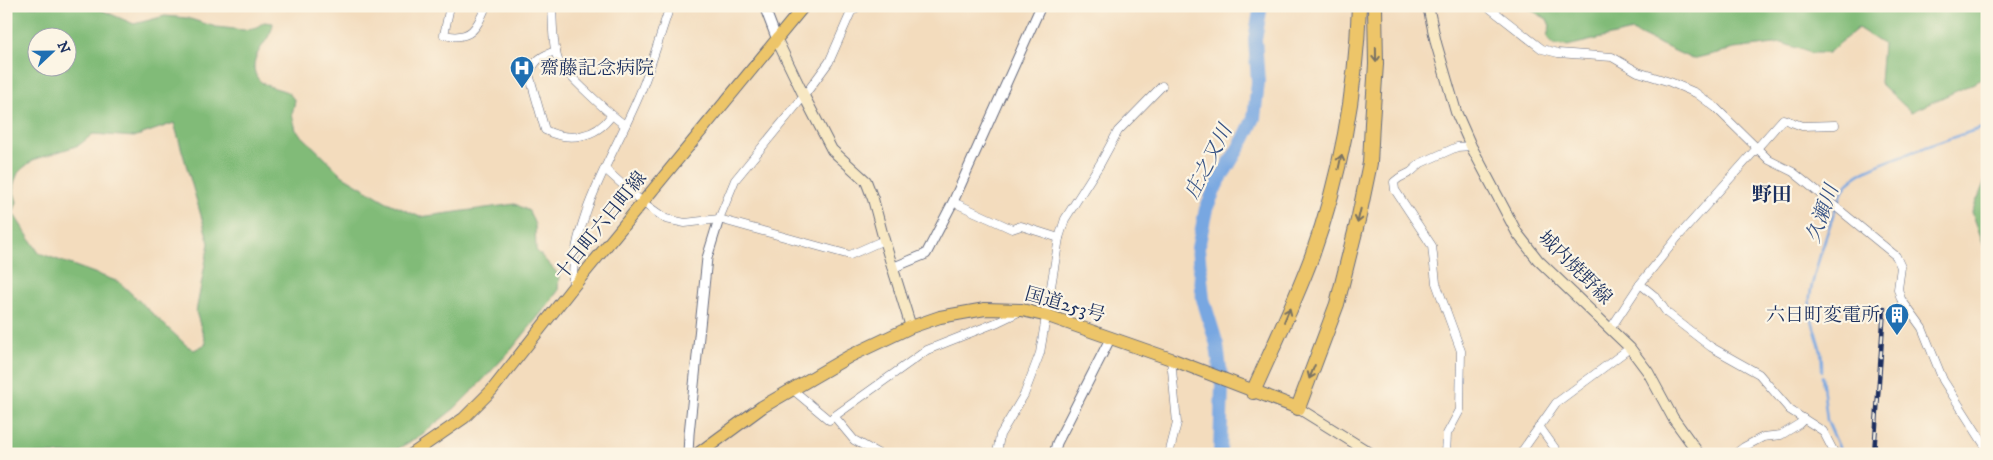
<svg xmlns="http://www.w3.org/2000/svg" width="1993" height="460" viewBox="0 0 1993 460" font-family="'IM FELL DW Pica','Noto Serif JP',serif">
	<style>
		.forest { fill: #81bb78; stroke: #4e756b; fill-rule: evenodd }
		.lines { fill: none; stroke-linecap: round; stroke-linejoin: round }
		.stream { stroke: #78a7e1; stroke-width: 2.5 }
		.river { stroke: #78a7e1; stroke-width: 14 }
		.minor-casing { stroke: #676c7f; stroke-width: 9 }
		.tertiary-casing { stroke: #676c7f; stroke-width: 11 }
		.secondary-casing { stroke: #676c7f; stroke-width: 12 }
		.primary-casing { stroke: #676c7f; stroke-width: 13 }
		.trunk-casing { stroke: #676c7f; stroke-width: 14 }
		.motorway-casing { stroke: #676c7f; stroke-width: 16 }
		.minor { stroke: #fff; stroke-width: 8 }
		.tertiary { stroke: #fff; stroke-width: 9 }
		.secondary { stroke: #f8e8c3; stroke-width: 10 }
		.primary { stroke: #edc569; stroke-width: 11 }
		.trunk { stroke: #edc569; stroke-width: 12 }
		.motorway { stroke: #edc569; stroke-width: 14 }
		.rail-casing { stroke: #1b2f5e; stroke-width: 4.5 }
		.rail { stroke: #fcf5e5; stroke-width: 2.5; stroke-dasharray: 8; stroke-linecap: butt }
		.oneway { stroke: #797263 }
		.labels { text-anchor: middle; dominant-baseline: central; stroke-width: 4.5; stroke-linejoin: round; paint-order: stroke }
		.poi-label { font-size: 19px; fill: #1b2f5e; stroke: #fcf5e5; text-anchor: start }
		.street-label { font-size: 19px; fill: #1b2f5e; stroke: #fcf5e5 }
		.water-label { font-size: 20px; font-style: italic; fill: #375385; stroke: #fcf5e5 }
		.neighbourhood-label { font-size: 20px; font-weight: bold; fill: #1b2f5e; stroke: #fcf5e5 }
	</style>
	<rect width="100%" height="100%" fill="#fcf5e5"/>
	<filter id="ink" filterUnits="userSpaceOnUse"><feTurbulence type="fractalNoise" baseFrequency=".02" numOctaves="2"/><feDisplacementMap in="SourceGraphic" scale="10" xChannelSelector="R" yChannelSelector="G"/><feConvolveMatrix kernelMatrix="1 2 1 2 8 2 1 2 1" color-interpolation-filters="sRGB"/></filter>
	<filter id="wash" filterUnits="userSpaceOnUse"><feTurbulence type="fractalNoise" baseFrequency=".0096" numOctaves="4" result="noise"/><feDisplacementMap in="SourceGraphic" scale="20" xChannelSelector="R" yChannelSelector="G"/><feGaussianBlur stdDeviation="1.12" result="paint"/><feColorMatrix in="noise" values="0 0 0 0 0 0 0 0 0 0 0 0 0 0 0 0 0 1.4 0 .05"/><feComposite in="paint" operator="in"/></filter>
	<g filter="url(#wash)">
		<rect width="100%" height="100%" fill="#f3dcbd"/>
		<g class="forest">
			<path d="M6,6H92L134,24L165,16L187,18L216,27L244,30L257,27L264,22L273,23C272,41 249,53 255,73C259,87 276,87 287,92C290,94 293,98 295,101L292,114L296,130L343,176L387,202L420,217L515,204L529,211L535,225L536,250L559,275L558,291L546,307L511,350L479,384L455,408L421,435L389,454H6ZM38,38H68V68H38ZM174,123L209,243L196,312L206,344L194,350L186,345L119,282L39,253L13,213L17,202L14,192V183L18,173L23,168L33,160L79,145L93,134L134,137Z"/>
			<path d="M1524,6H1987V77L1911,112L1880,83L1883,44L1858,28L1828,53H1811L1782,43L1734,49L1692,59L1632,31L1567,46L1555,45L1549,41L1547,36L1550,26L1547,19Z"/>
			<path d="M1987,176V254L1972,212Z"/>
		</g>
		<g class="lines">
			<g class="stream">
				<path d="M1822,371C1822,365 1822,358 1821,352C1817,334 1808,315 1810,296C1812,279 1838,192 1849,182C1864,168 1889,161 1907,154C1934,144 1960,134 1987,127"/>
				<path d="M1822,376L1827,420L1842,454"/>
			</g>
			<path class="river" d="M1220,454L1222,385L1217,345L1203,299L1198,248L1206,209L1217,184L1244,139L1254,118L1258,82L1255,39L1261,6"/>
		</g>
	</g>
	<g filter="url(#ink)">
		<g class="lines">
			<defs>
				<g id="minor">
					<path d="M450,6L444,35C471,41 477,28 486,6"/>
					<path d="M552,6C553,24 552,43 558,60C563,72 613,117 625,125"/>
					<path d="M1487,6L1542,49L1558,53L1612,57L1638,72L1670,82L1696,93L1716,108L1769,160L1793,172L1896,256L1901,267L1898,289L1901,299L1922,328L1943,380L1987,449"/>
					<path d="M556,51C542,55 535,60 529,74L545,130C568,142 596,138 611,116"/>
					<path d="M605,169L642,202L666,219L685,223L719,219L850,255L884,240"/>
					<path d="M953,202L1012,229L1021,226L1059,238"/>
					<path d="M719,219L735,180L804,96L829,62L851,12L859,6"/>
					<path d="M1640,284L1656,297L1667,313L1711,347L1759,374L1790,410L1823,431L1835,454"/>
					<path d="M573,287C570,216 618,150 643,86C653,60 661,33 670,6"/>
					<path d="M1611,328L1640,284L1677,238L1783,119L1802,126L1835,125"/>
					<path d="M792,389L829,420L927,350L998,322L1019,312"/>
					<path d="M834,416L854,440L879,454"/>
					<path d="M1539,426L1559,454"/>
					<path d="M997,454L1000,435L1024,395L1040,353L1059,238L1065,219L1100,164L1118,131L1162,86"/>
					<path d="M1169,454L1177,423L1171,359"/>
					<path d="M1446,454L1447,434L1460,410L1461,351L1436,283L1432,246L1395,190L1394,182L1399,178L1411,172L1421,163L1457,147L1471,146"/>
					<path d="M1520,454L1556,403L1630,348"/>
					<path d="M1735,454L1744,447L1763,437L1781,435L1799,424L1804,419"/>
				</g>
				<g id="tertiary">
					<path d="M764,6L777,40"/>
					<path d="M892,268L926,254L953,202L1041,6"/>
					<path d="M688,454L689,434L707,258L719,219"/>
					<path d="M1054,454L1057,443L1111,337"/>
				</g>
				<g id="secondary">
					<path d="M1428,6L1436,43L1456,112L1471,146L1517,233L1538,260L1630,348L1648,372L1673,418L1699,454"/>
					<path d="M777,40L804,96L832,150L866,181L873,199L884,240L911,327"/>
					<path d="M1298,408L1372,454"/>
				</g>
				<path id="primary" d="M412,454L464,418L492,390L573,287L804,6"/>
				<path id="trunk" d="M698,454L762,407L850,356L911,327L940,317L985,309L1022,310L1048,316L1171,359L1298,408"/>
				<g id="motorway">
					<path d="M1253,392C1273,347 1295,302 1312,256C1341,175 1356,92 1359,6"/>
					<path d="M1298,408L1337,304L1359,216L1370,163L1372,123L1376,64L1375,6"/>
				</g>
			</defs>
			<use href="#minor" class="minor-casing"/>
			<use href="#tertiary" class="tertiary-casing"/>
			<use href="#secondary" class="secondary-casing"/>
			<use href="#primary" class="primary-casing"/>
			<use href="#trunk" class="trunk-casing"/>
			<use href="#motorway" class="motorway-casing"/>
			<use href="#minor" class="minor"/>
			<use href="#tertiary" class="tertiary"/>
			<use href="#secondary" class="secondary"/>
			<use href="#primary" class="primary"/>
			<use href="#trunk" class="trunk"/>
			<use href="#motorway" class="motorway"/>
			<defs>
				<path id="rail" d="M1874,454L1884,308"/>
			</defs>
			<use href="#rail" class="rail-casing"/>
			<use href="#rail" class="rail"/>
		</g>
		<defs><path id="oneway-shaft" d="M-6 0H5M1.5-3L5.5 0L1.5 3" fill="none" stroke-width="1.6" stroke-linecap="round" stroke-linejoin="round" transform="scale(1.25)"/></defs>
		<g class="oneway">
			<use href="#oneway-shaft" transform="translate(1376 55) rotate(89)"/>
			<use href="#oneway-shaft" transform="translate(1340 162) rotate(-78)"/>
			<use href="#oneway-shaft" transform="translate(1359 216) rotate(103)"/>
			<use href="#oneway-shaft" transform="translate(1287 315) rotate(-67)"/>
			<use href="#oneway-shaft" transform="translate(1312 372) rotate(112)"/>
		</g>
	</g>
	<defs>
		<symbol id="hospital-pin" viewBox="-11 -11 22 30"><path d="M0 17L-7.5 6A9.5 9.5 0 1 1 7.5 6Z" fill="#1f6fb2" stroke="#fcf5e5"/><path d="M-5-5h3v3.5h4V-5h3V5h-3V1.5h-4V5h-3Z" fill="#fff"/></symbol>
		<symbol id="building-pin" viewBox="-11 -11 22 30"><path d="M0 17L-7.5 6A9.5 9.5 0 1 1 7.5 6Z" fill="#1f6fb2" stroke="#fcf5e5"/><path d="M-4-6H4V6H1V3H-1V6H-4ZM-2.5-4.3h1.7v1.8h-1.7ZM.8-4.3h1.7v1.8H.8ZM-2.5-1h1.7V.8h-1.7ZM.8-1h1.7V.8H.8Z" fill="#fff"/></symbol>
	</defs>
	<g fill-rule="evenodd">
		<use href="#hospital-pin" x="508" y="54" width="28" height="38"/>
		<use href="#building-pin" x="1883" y="301" width="28" height="38"/>
	</g>
	<g class="labels">
		<g class="poi-label">
			<text x="540" y="68">齋藤記念病院</text>
			<text x="1880" y="315" text-anchor="end">六日町変電所</text>
		</g>
		<g class="street-label">
			<text transform="translate(601 226) rotate(-51)">十日町六日町線</text>
			<text transform="translate(1575 268) rotate(45)">城内焼野線</text>
			<text transform="translate(1065 305) rotate(16)">国道253号</text>
		</g>
		<g class="water-label">
			<text transform="translate(1209 162) rotate(-63)">庄之又川</text>
			<text transform="translate(1823 214) rotate(-70)">久瀬川</text>
		</g>
		<g class="neighbourhood-label">
			<text x="1772" y="195">野田</text>
		</g>
	</g>
	<rect width="1993" height="460" fill="none" stroke="#fcf5e5" stroke-width="25"/>
	<g transform="translate(52 52) rotate(68)"><circle r="24" fill="#fcf5e5" stroke="#a2a6af"/>
	<path d="M0-4L9 19L0 12L-9 19Z" fill="#1f6fb2"/>
	<text y="-8" font-size="14" font-weight="bold" text-anchor="middle" fill="#1b2f5e">N</text>
	</g>
</svg>
